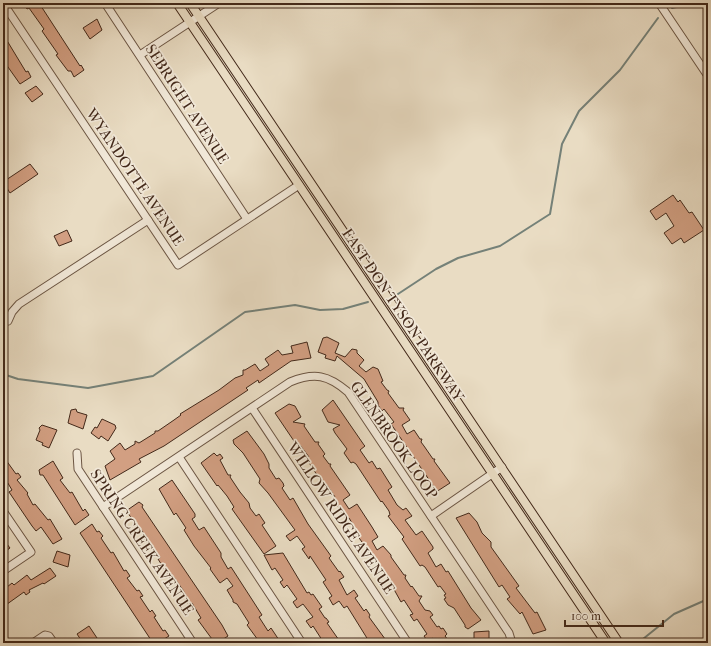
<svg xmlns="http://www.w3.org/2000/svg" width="711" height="646" viewBox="0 0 711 646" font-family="'IM FELL French Canon',serif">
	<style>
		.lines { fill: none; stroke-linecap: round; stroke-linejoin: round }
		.stream { stroke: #758178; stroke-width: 2 }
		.building { fill: #d29f82; stroke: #43291a }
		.minor-casing { stroke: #6c5644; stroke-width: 9 }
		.major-casing { stroke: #43291a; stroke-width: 10 }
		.minor { stroke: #f1e8d8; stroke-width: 7 }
		.major { stroke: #e9dcc3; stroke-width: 8 }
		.labels { text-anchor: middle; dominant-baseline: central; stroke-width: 3.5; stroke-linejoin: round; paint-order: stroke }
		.street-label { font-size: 15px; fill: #43291a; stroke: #f1e8d8 }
	</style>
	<rect width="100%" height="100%" fill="#e9dcc3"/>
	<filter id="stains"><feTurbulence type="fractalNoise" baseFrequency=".005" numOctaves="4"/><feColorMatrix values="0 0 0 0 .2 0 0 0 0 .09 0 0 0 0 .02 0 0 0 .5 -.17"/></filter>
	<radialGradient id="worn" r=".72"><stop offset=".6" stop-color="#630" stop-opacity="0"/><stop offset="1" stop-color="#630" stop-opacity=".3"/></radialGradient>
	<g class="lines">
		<g class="stream">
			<path d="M672,8C685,4 692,9 705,3"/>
			<path d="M398,294L436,269L458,258L500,246L550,214L562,144L579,111L620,70L658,18"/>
			<path d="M3,374L18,379L88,388L153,376L245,312L295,305L320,310L343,309L368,302"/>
			<path d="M638,643L674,614L708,599"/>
		</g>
	</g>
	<g class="building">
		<path d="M23,3H39L80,66L81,65L84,70L74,77L71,71H68L56,55L58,54L42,31L44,29L29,8L27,9Z"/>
		<path d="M97,19L102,30L90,39L83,28Z"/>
		<path d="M3,34L26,72L28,71L31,77L20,84L3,60Z"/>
		<path d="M36,86L43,94L32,102L25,93Z"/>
		<path d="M30,164L38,174L10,193L3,182Z"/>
		<path d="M673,195L678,202L680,200L689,213L692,212L704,230L684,243L681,238L672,244L664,233L674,226L666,213L656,220L650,211Z"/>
		<path d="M67,230L72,241L59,246L54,236Z"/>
		<path d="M327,337L339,343L335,353L345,357L352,349L357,350V353L364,360L359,366L366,372L373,367L378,369L383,381L381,382L387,390L389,391L388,393L399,408H404L403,410L410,420L402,425L407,434L414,430L420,439H422L421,442L424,446L433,459H435L434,461L450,483L436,492L434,487L391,424L394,422L384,409L382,411L378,405V402L364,379L337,356L335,361L325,358L326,355L318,352L323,338Z"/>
		<path d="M307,342L311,358L291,361L259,383L258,380L246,388L248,390L164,446L139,459L141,462L110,480L105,466L115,459L110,451L120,443L125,450L135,444V441L139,443L155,433V431H158L174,420L181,415L180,414L219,390L235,378L243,375V370H245L255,364L260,371L269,365L265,359L278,350L282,355L293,353L291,346Z"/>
		<path d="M333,400L364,445L365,446L360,450L369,463L372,461L377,469L380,468L392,487L388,490L397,505L403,510L406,508L412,516L405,520L416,535L422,531L433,547V549L428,553L436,567L441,564L446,572L448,571L471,608L481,620L468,629L465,627V625L454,608L448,605L444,599L446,598L444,595L446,594L440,586L438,587L425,567L422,565L420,566L402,539L404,537L388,516L390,515L389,511L382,501L381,502L356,464L353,462L351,463L344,453L347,449L335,433L333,429L340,425L328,422L322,410Z"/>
		<path d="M289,404L295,406L301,417L293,422L305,424L304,426L315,442H319L318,444L325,454L323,456L329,464H331L330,466L350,495L343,500L349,509L357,504L372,527L378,537L372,541L377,550L383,546L391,555V557L404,575H406L405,578L411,587L412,586L419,596H422L419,601L425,610L430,611L433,615L430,617L437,627L439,626L441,629L443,628L447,634L445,636L448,640L444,643H436L433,638L428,642L424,636L427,634L417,619L414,621L410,615L413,614L404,600L401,602L391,584L355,532L357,531L349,518L346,519L333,499L335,497L327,485L317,475L306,458L309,457L300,445L296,444L275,413Z"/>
		<path d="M76,409L77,412L87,415L83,429L68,423L71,410Z"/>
		<path d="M102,419L115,425L116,428L108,441L101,436L99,439L91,433L95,427L97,428Z"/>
		<path d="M42,425L57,430L49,448L42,445L43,443L36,440L40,430L39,428Z"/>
		<path d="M247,431L264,454L269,464V468L276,479L279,478L283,483L284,486L282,488L290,500L293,498L308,524L331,556L329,558L339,572L340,571L344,577L339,580L347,595L354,590L358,596L355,598L364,611L366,609L370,615L369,617L388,643H370L347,606L344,608L339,601L333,605L329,598L332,596L323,582L326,580L310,556L309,559L302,549L305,547L297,536L290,541L286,536L295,530L268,493L259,483L260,479L243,453L234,444L233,440Z"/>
		<path d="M214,453L217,456L220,454L223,458L220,460L228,475H231L230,477L240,492L249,503L250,508L256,516L259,514L265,523L262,525L276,546L264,554L232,509L234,507L227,496L218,485L217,486L201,463Z"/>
		<path d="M3,456L16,474L18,473L21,477L17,480L28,493L27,494L33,505L35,504L48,520L50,519L62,539L53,544L41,527L36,531L32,526L9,492L12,490L6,480L3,482Z"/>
		<path d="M53,461L63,478L60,480L70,493L72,492L83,511L85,509L89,515L75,525L43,475H40L39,470Z"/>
		<path d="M172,480L195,514V517L192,519L199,530L204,527L221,553V557L228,569L231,567L262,615L259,617L268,631L271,628L281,643H261L258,640L247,625L249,623L237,604L233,602V600L227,590L233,586L227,578L220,583L210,569L211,568L194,546L184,530L186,528L176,513L174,515L159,489Z"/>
		<path d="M139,502L143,505L142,507L222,625L228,636L222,640L224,643H215L209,635L198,620L201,618L192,603L189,605L185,599L187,598L183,590L173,576L170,578L158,559L160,558L150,543L148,545L144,539L147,537L126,511Z"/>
		<path d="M469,513L477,522L482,533L491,542V547L519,586L516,588L535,613L537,612L546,630L533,634L522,612L520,614L507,599L510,597L502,585L499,587L456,518Z"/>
		<path d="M92,524L97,532L99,531L103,536L101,538L111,553L113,552L124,571L126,570L130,576L127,578L137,591L139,590L143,596L140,597L150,612L152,610L156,616L154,617L163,631L165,630L169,636L158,643H153L80,533Z"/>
		<path d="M3,539L10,548L3,553Z"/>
		<path d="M57,551L70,555L68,567L53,562Z"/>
		<path d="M283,553L307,593L309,592L311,595L313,594L322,607L319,609L325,618H326L329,622L327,623L341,643H324L313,626L311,628L306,621L313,617L303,604L297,608L293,602L297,599L287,585L284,588L280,582L283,580L275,568L272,570L264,555Z"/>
		<path d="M50,568L56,576L44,584L43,583L29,590L30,592L26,595L24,592L3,607V591L7,587L12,583L14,585L27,575L31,580Z"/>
		<path d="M89,626L97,638L90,643H83L77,634Z"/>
		<path d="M489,631V643H474V632Z"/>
	</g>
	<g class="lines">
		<defs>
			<g id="minor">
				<path d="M3,3L178,265L299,185"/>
				<path d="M105,3L247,219"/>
				<path d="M659,3L708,76"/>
				<path d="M140,55L219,3"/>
				<path d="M8,321L12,312L19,304L148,220"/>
				<path d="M252,408L408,643"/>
				<path d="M77,453L78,469L193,643"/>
				<path d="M179,457L302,643"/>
				<path d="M103,507L290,382C315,372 328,375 348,392L509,633L512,643"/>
				<path d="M3,511L31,552L3,571"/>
				<path d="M431,516L502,467"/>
				<path d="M33,643L45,635L49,636L54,643"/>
			</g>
			<g id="major">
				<path d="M177,3L606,643"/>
				<path d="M190,3L619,643"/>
			</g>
		</defs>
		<use href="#minor" class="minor-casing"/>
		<use href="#major" class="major-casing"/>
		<use href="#minor" class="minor"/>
		<use href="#major" class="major"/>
	</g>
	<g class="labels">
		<g class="street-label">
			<text transform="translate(187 104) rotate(57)">SEBRIGHT AVENUE</text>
			<text transform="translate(135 177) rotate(56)">WYANDOTTE AVENUE</text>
			<text transform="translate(403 315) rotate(56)">EAST DON TYSON PARKWAY</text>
			<text transform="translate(394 440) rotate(55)">GLENBROOK LOOP</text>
			<text transform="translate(341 518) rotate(56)">WILLOW RIDGE AVENUE</text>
			<text transform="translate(142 542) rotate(56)">SPRING CREEK AVENUE</text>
		</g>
	</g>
	<rect width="711" height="646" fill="none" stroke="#e9dcc3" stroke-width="16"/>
	<rect x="4" y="4" width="703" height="638" fill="none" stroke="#43291a" stroke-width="2"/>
	<rect x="8" y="8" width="695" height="630" fill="none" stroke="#43291a"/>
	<path d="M565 620v6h98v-6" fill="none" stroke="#43291a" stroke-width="2"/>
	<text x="571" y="620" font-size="12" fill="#43291a" stroke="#f1e8d8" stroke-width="3" paint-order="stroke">100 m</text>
	<rect width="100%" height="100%" filter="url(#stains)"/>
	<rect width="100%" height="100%" fill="url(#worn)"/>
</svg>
